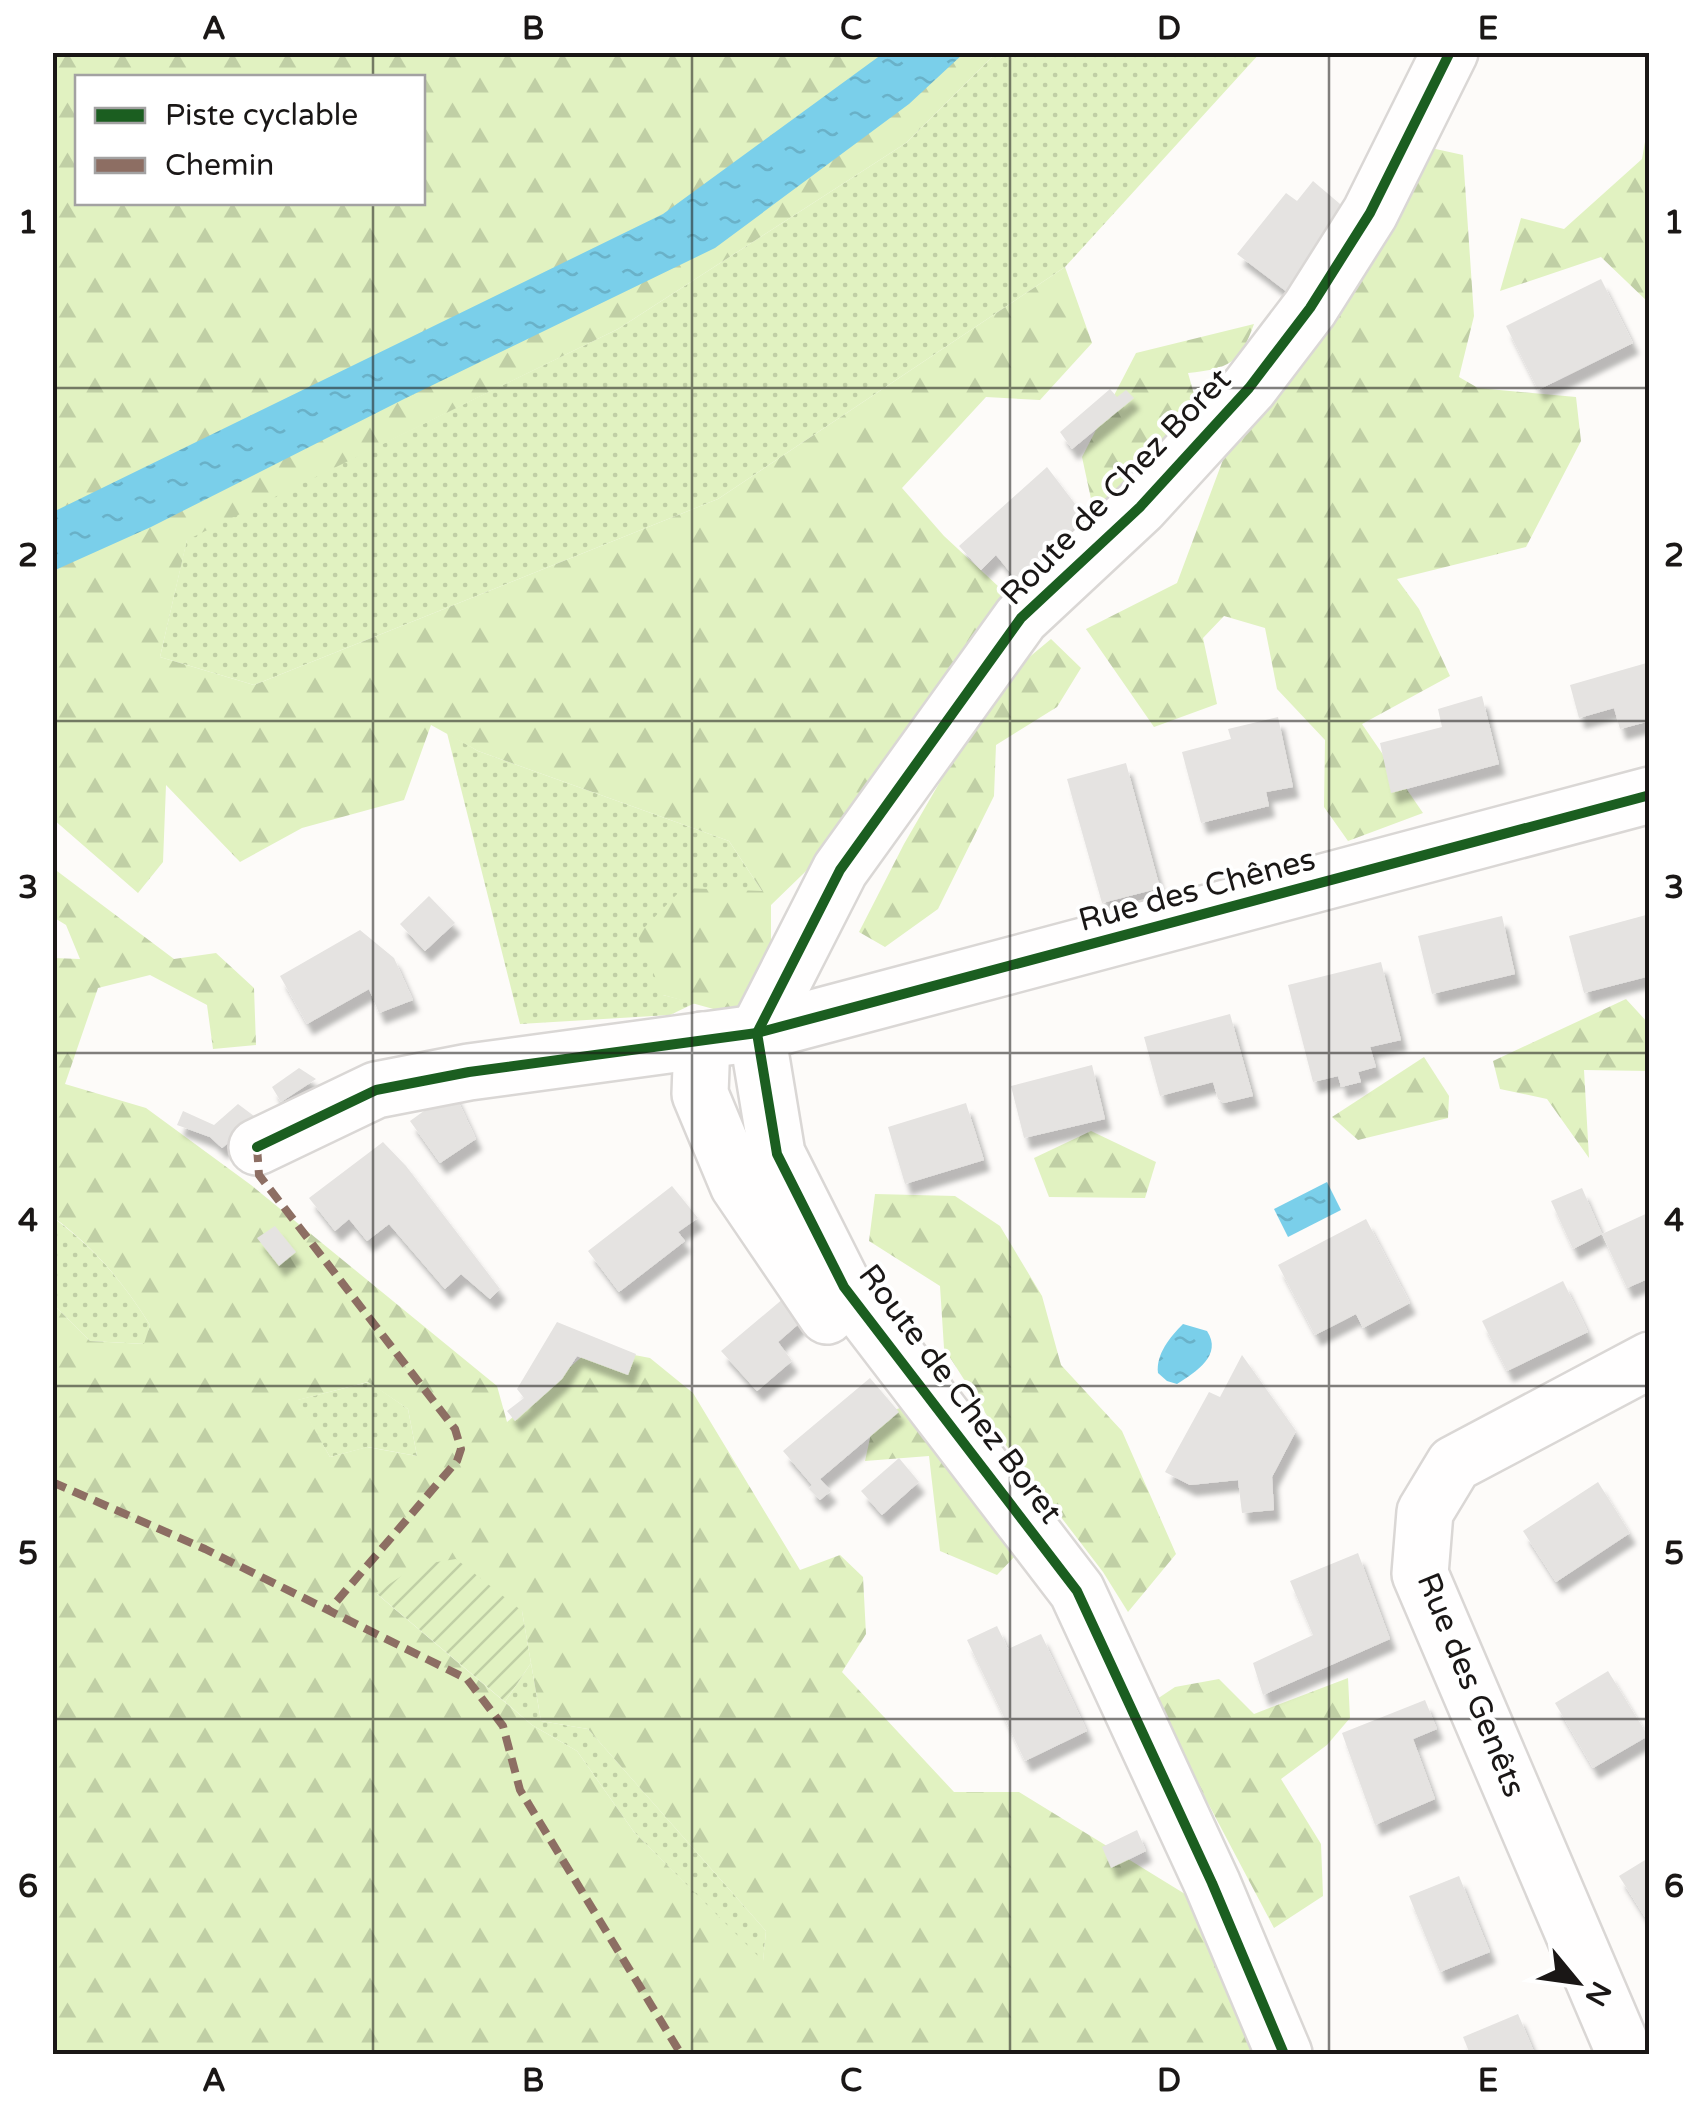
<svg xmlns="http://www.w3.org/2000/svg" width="1702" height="2107" viewBox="0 0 1702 2107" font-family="'Varela Round',sans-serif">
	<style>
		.grass { fill: url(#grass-dots) }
		.forest { fill: url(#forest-firs); fill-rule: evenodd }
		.garden { fill: url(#garden-furrows) }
		.water { fill: url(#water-ripples) }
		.building { fill: #e5e3e1; filter: url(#shadow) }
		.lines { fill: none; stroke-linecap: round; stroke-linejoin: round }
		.minor-casing { stroke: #dad7d5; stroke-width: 60 }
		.minor { stroke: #fffefe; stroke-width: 55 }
		.quiet { stroke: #8d6e63; stroke-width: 8; stroke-dasharray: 15 8; stroke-linecap: butt }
		.cycleway-casing { stroke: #fff; stroke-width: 16 }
		.cycleway { stroke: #1b5e20; stroke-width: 10 }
		.grid { fill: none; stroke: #1a1716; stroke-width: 2.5; stroke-opacity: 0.55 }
		.labels { text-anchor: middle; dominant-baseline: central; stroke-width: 8; stroke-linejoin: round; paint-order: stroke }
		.street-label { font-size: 32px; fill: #1a1716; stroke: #fff }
		.neatline { fill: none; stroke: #1a1716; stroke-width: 4 }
		.grid-label { font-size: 32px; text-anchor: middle; font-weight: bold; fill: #1a1716 }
	</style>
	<defs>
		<pattern id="grass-dots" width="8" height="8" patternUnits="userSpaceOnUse" patternTransform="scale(2.5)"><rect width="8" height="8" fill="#e1f2c1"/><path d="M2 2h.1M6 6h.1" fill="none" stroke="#c0cfa5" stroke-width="1.8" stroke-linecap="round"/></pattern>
		<pattern id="forest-firs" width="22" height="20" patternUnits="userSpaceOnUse" patternTransform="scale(2.5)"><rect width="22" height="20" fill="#e1f2c1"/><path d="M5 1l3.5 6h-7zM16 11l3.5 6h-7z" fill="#c0cfa5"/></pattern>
		<pattern id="garden-furrows" width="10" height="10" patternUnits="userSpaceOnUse" patternTransform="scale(2.5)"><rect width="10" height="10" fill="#e1f2c1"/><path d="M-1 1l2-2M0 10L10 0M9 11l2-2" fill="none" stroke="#c0cfa5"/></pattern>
		<pattern id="water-ripples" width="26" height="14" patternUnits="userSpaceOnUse" patternTransform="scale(2.5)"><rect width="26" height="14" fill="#7acfea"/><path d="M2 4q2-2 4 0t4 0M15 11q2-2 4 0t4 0" fill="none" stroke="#69b1c8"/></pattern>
		<filter id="shadow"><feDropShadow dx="6" dy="11" stdDeviation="2.5" flood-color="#0004"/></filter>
	</defs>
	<rect width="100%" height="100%" fill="#fdfbf9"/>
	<g class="grass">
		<path d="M996,53H1260L1065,267L718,499L254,685L160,657L187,539L618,329L906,143Z"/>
		<path d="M447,733L478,751L729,841L762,891L663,995L695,1003L670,1015L520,1024Z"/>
		<path d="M52,1217C94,1247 123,1282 150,1325L145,1344L90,1341L53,1304Z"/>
		<path d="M369,1382L408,1409L417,1456L368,1447L330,1457L297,1400Z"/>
		<path d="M531,1663L541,1721L588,1729L766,1931L763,1962L634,1832L577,1751L532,1725L505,1702Z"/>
	</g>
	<g class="forest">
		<path d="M53,53H996L906,143L618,329L187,540L160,657L254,685L718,499L1065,267L1092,343L1040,400L986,397L902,488L944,536L1013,600L896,784L771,905V985L735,1015L663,995L637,935L683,888L762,891L729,841L478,751L431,725L404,800L302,828L240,862L166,785L163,862L138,893L53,819ZM78,78H422V202H78Z"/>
		<path d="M1649,119V303L1601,257L1500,291L1521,218L1564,229L1642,159Z"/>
		<path d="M1422,146L1463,155L1474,316L1459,377L1478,388L1576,397L1581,441L1526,547L1397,579L1419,609L1450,676L1362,724L1423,813L1348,841L1324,807L1325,740L1277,689L1265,628L1224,616L1203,638L1217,704L1154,727L1086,629L1177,583L1236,425Z"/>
		<path d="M1254,324C1240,363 1229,369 1188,373L1210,451L1121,539L1093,508L1082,457L1136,353Z"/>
		<path d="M1051,639L1081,668L1057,707L996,745L994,796L938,909L885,947L859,932L904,844L996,685Z"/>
		<path d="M53,868L174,959L216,953L254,988L256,1045L213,1049L207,1005L150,975L98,988L65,1084L146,1108L251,1185L497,1386L507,1422L593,1347L650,1358L693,1393L800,1570L840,1555L863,1577L866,1634L842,1672L954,1792H1019L1185,1894L1254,2054H53V1304L90,1341L144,1344L150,1325C123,1282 94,1247 53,1217V958L80,959L66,925L53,917ZM368,1382L408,1409L417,1456L367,1447L330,1457L298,1400ZM377,1594L522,1611L541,1721L588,1729L766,1931L763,1961L634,1832L577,1751L532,1725Z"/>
		<path d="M1626,999L1649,1024V1071L1584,1070L1589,1158L1547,1099L1500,1089L1493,1061Z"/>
		<path d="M1424,1057L1449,1096L1448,1118L1358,1140L1332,1117Z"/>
		<path d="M1091,1131L1156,1162L1145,1198L1049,1197L1034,1158Z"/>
		<path d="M875,1194L955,1196L1000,1226L1042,1296L1061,1365L1122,1431L1176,1554L1128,1612L1103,1572L1005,1444L944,1348L940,1286L869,1241Z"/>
		<path d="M908,1404L1017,1554L997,1575L940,1551L929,1456L865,1461L874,1420Z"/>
		<path d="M1348,1678L1350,1718L1327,1745L1281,1779L1321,1844L1323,1896L1274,1928L1154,1701L1175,1687L1219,1679L1254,1714Z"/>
	</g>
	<path class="garden" d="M456,1559L522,1611L531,1663L505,1702L376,1593L418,1565Z"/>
	<g class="water">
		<path d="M885,52L964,53L909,104L715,248L404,399L151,527L53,571V512L663,214Z"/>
		<path d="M1327,1182L1341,1210L1288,1237L1274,1209Z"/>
		<path d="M1183,1324L1207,1331C1223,1355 1196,1372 1177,1384L1167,1381L1158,1373C1156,1354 1170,1337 1183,1324Z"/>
	</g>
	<g class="building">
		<path d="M1313,181L1353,215L1291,295L1237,254L1286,193L1297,201Z"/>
		<path d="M1601,279L1633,343L1538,390L1506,326Z"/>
		<path d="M1110,389L1117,397L1126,390L1134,398L1072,449L1060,432Z"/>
		<path d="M1047,467L1088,521L1019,583L996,555L981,570L959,546Z"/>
		<path d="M1650,662V721L1620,729L1614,708L1579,718L1570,685Z"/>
		<path d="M1482,696L1499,764L1391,793L1380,743L1442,727L1438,709Z"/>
		<path d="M1278,717L1293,787L1266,792L1269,806L1201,823L1182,752L1231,739L1228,729Z"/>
		<path d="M1126,763L1160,888L1102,903L1067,779Z"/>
		<path d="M429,896L455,923L425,951L400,924Z"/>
		<path d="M1646,915L1650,928V976L1584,993L1569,936Z"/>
		<path d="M1502,916L1515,974L1432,994L1418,936Z"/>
		<path d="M360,930L394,958L413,1000L379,1013L369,989L307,1024L280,976Z"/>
		<path d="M1381,962L1401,1040L1370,1047L1376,1067L1358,1072L1361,1082L1341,1087L1338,1076L1313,1082L1288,985Z"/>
		<path d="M1230,1014L1253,1096L1224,1103L1218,1099L1213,1082L1160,1096L1144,1037Z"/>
		<path d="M1092,1065L1105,1119L1024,1138L1011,1086Z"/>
		<path d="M299,1068L316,1079L281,1102L272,1087Z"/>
		<path d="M453,1090L476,1139L440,1163L410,1121Z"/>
		<path d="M966,1103L984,1160L905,1184L888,1127Z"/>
		<path d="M238,1104L258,1119L222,1148L210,1137L177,1125L183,1111L214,1125Z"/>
		<path d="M383,1142L406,1166L500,1289L490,1299L461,1274L445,1289L389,1224L367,1241L349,1219L335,1231L309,1198Z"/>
		<path d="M672,1186L698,1218L678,1232L685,1241L619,1292L588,1251Z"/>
		<path d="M1582,1188L1602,1234L1573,1249L1551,1201Z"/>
		<path d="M1650,1212V1278L1627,1288L1602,1234Z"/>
		<path d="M1366,1219L1410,1303L1363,1328L1356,1314L1315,1335L1278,1265Z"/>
		<path d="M275,1226L296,1252L279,1266L257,1238Z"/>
		<path d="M1563,1281L1588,1332L1507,1371L1482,1321Z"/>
		<path d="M784,1298L802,1321L778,1342L792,1361L757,1391L721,1351Z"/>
		<path d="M557,1322L636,1354L628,1375L577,1356L562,1379L515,1421L507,1411L524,1398L517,1389Z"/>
		<path d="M1242,1355L1296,1431L1272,1477L1274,1510L1242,1513L1238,1480L1190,1485L1165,1472L1209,1392L1220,1397Z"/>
		<path d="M870,1378L899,1412L820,1479L831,1491L820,1500L809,1489L812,1485L783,1451Z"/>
		<path d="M899,1458L919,1482L882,1515L861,1491Z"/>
		<path d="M1598,1482L1630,1533L1556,1582L1523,1531Z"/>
		<path d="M1358,1553L1390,1639L1263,1695L1253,1663L1313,1635L1290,1581Z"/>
		<path d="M997,1626L1008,1649L1041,1634L1087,1731L1025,1761L967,1640Z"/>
		<path d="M1608,1671L1648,1736L1593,1768L1555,1703Z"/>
		<path d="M1425,1700L1437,1729L1413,1739L1435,1799L1375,1825L1342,1733Z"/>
		<path d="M1137,1830L1146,1851L1111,1868L1102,1847Z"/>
		<path d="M1650,1857V1925L1619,1876Z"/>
		<path d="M1459,1876L1490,1952L1440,1972L1409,1896Z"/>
		<path d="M1518,2014L1535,2054H1470L1463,2037Z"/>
	</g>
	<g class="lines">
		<defs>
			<g id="minor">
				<path d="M702,1040L700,1094L738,1185L827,1316"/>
				<path d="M257,1147L376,1090L469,1072L757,1033L1650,795"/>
				<path d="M1284,2054L1212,1883L1077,1591L844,1287L777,1154L757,1033L840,870L1021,618L1140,507L1249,388L1310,308L1370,213L1450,52"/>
				<path d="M1625,2054L1420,1574L1425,1512L1454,1464L1650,1360"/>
			</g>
		</defs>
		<use href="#minor" class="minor-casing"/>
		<use href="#minor" class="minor"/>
		<g class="quiet">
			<path d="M257,1147L259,1175L455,1429L461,1449L457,1461L330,1609"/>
			<path d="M52,1482L205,1549L467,1679L503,1726L520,1790L681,2054"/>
		</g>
		<defs>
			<g id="cycleway">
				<path d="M257,1147L376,1090L469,1072L757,1033L1650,795"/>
				<path d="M1284,2054L1212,1883L1077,1591L844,1287L777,1154L757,1033L840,870L1021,618L1140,507L1249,388L1310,308L1370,213L1450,52"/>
			</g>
		</defs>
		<use href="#cycleway" class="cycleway-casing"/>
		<use href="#cycleway" class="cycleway"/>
	</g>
	<path class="grid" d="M373,52V78M692,52V2054M1010,52V2054M1329,52V2054M373,202V2054M52,388H1650M52,721H1650M52,1053H1650M52,1386H1650M52,1719H1650"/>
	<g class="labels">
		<g class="street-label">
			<text transform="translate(1116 487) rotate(-46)">Route de Chez Boret</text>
			<text transform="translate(1197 890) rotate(-15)">Rue des Chênes</text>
			<text transform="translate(960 1394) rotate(53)">Route de Chez Boret</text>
			<text transform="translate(1471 1685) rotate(68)">Rue des Genêts</text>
		</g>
	</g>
	<rect width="1702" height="2107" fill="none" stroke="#ffffff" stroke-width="110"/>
	<rect x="75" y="75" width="350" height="130" fill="#ffffff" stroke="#a3a2a2" stroke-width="2.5"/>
	<rect x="95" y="108" width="50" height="15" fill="#1b5e20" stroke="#a3a2a2" stroke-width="2.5"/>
	<text x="165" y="125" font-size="30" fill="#1a1716">Piste cyclable</text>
	<rect x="95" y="158" width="50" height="15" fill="#8d6e63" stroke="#a3a2a2" stroke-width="2.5"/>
	<text x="165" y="175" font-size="30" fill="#1a1716">Chemin</text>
	<g transform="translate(1577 1982) rotate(119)" stroke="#ffffff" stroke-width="8" paint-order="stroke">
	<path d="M0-8L18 38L0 25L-18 38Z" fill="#1a1716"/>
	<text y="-15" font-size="28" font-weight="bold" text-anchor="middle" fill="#1a1716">N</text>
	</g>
	<rect x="55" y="55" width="1592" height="1997" class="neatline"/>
	<g class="grid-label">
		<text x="214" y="39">A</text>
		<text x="533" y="39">B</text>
		<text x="851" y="39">C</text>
		<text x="1169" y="39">D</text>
		<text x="1488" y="39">E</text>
		<text x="28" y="233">1</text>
		<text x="1674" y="233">1</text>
		<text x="28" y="566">2</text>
		<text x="1674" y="566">2</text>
		<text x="28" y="898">3</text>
		<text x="1674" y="898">3</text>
		<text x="28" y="1231">4</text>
		<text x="1674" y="1231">4</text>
		<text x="28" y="1564">5</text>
		<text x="1674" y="1564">5</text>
		<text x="28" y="1897">6</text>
		<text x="1674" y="1897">6</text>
		<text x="214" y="2091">A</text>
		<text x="533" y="2091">B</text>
		<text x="851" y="2091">C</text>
		<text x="1169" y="2091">D</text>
		<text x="1488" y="2091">E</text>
	</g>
</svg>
